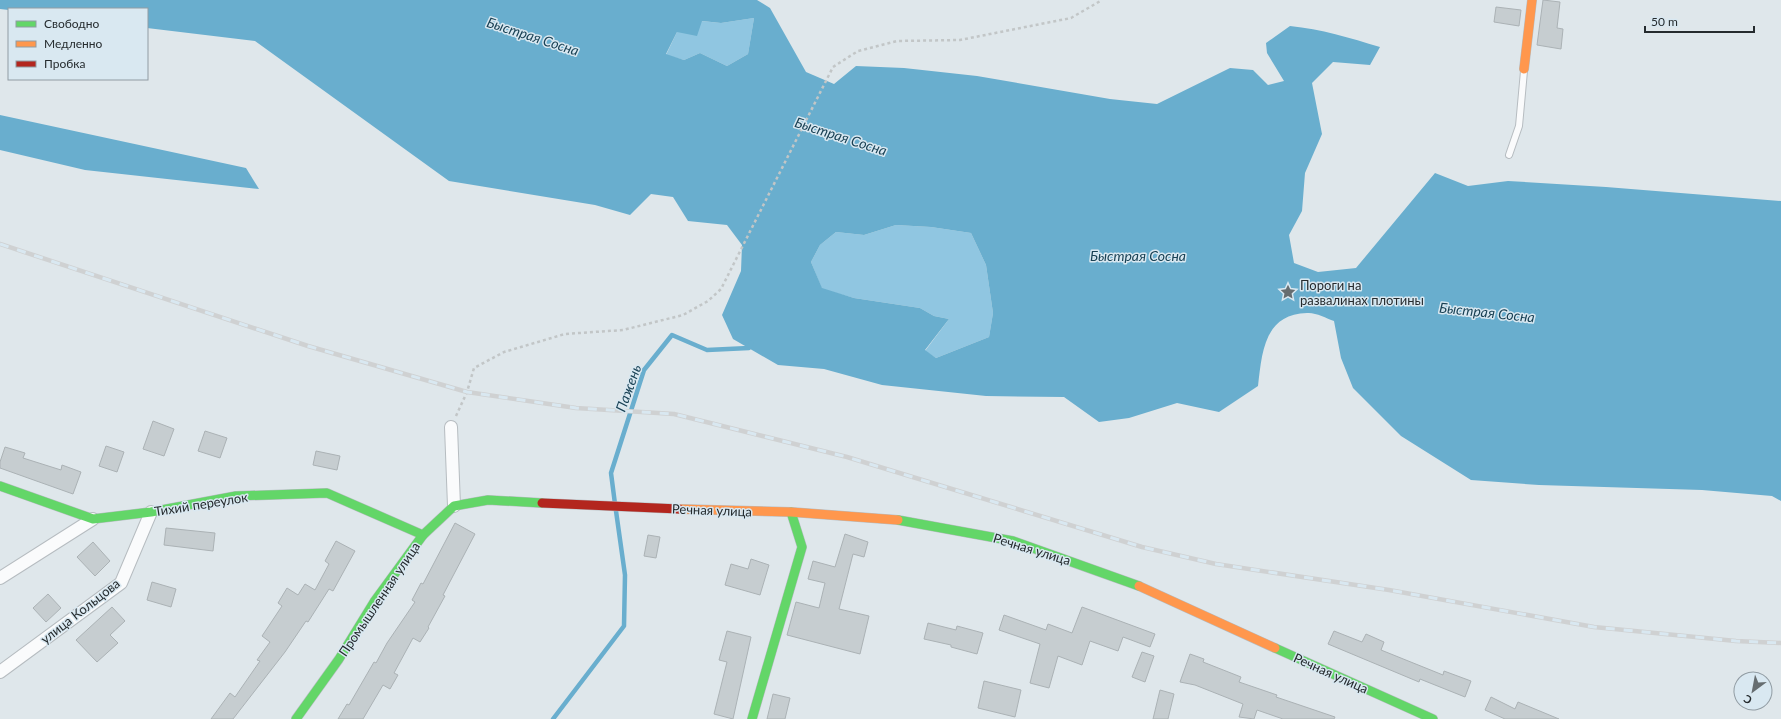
<svg xmlns="http://www.w3.org/2000/svg" width="1781" height="719" viewBox="0 0 1781 719" font-family="Lato,sans-serif">
	<style>
		.forest { fill: #90c6e1 }
		.water { fill: #69aece; fill-rule: evenodd }
		.lines { fill: none; stroke-linecap: round; stroke-linejoin: round }
		.stream { stroke: #69aece; stroke-width: 4.5 }
		.building { fill: #c6cdd0; stroke: #abb2b5 }
		.lane-casing { stroke: #b6bcc0; stroke-width: 8 }
		.street-casing { stroke: #b6bcc0; stroke-width: 14 }
		.fast-casing { stroke: #b6bcc0; stroke-width: 10 }
		.slow-casing { stroke: #b6bcc0; stroke-width: 10 }
		.jam-casing { stroke: #b6bcc0; stroke-width: 10 }
		.path { stroke: #c2c6c7; stroke-width: 2.5; stroke-dasharray: 3 3; stroke-linecap: butt }
		.lane { stroke: #fafbfc; stroke-width: 6 }
		.street { stroke: #fafbfc; stroke-width: 12 }
		.fast { stroke: #63d668; stroke-width: 9 }
		.slow { stroke: #ff974d; stroke-width: 9 }
		.jam { stroke: #b3261e; stroke-width: 9 }
		.rail-casing { stroke: #cfd1d2; stroke-width: 4.5 }
		.rail { stroke: #d9e8f1; stroke-width: 3; stroke-dasharray: 9; stroke-linecap: butt }
		.labels { text-anchor: middle; dominant-baseline: central; stroke-width: 3; stroke-linejoin: round; paint-order: stroke }
		.poi-label { font-size: 13px; fill: #252b2e; stroke: #d9e8f1; text-anchor: start }
		.street-label { font-size: 13px; fill: #252b2e; stroke: #d9e8f1 }
		.water-label { font-size: 14px; font-style: italic; fill: #194154; stroke: #d9e8f1 }
	</style>
	<rect width="100%" height="100%" fill="#dfe7eb"/>
	<g class="forest">
		<path d="M754,18L748,54L727,66L700,53L684,60L666,55L677,32L701,21L721,23Z"/>
		<path d="M896,225L931,227L971,233L986,265L993,313L989,337L936,358L925,351L949,319L934,316L920,308L854,298L822,289L811,262L820,245L836,232L864,235Z"/>
	</g>
	<g class="water">
		<path d="M0,0H757L770,8L806,72L834,84L856,66L904,68L977,76L1110,99L1157,104L1230,68L1253,70L1268,85L1284,81L1267,53L1266,43L1290,26C1321,29 1350,38 1380,47L1370,65L1333,62L1312,83L1322,134L1305,173L1302,211L1289,235L1294,263L1318,272L1356,268L1435,173L1468,186L1508,181L1606,187L1781,201V501L1772,496L1702,490L1539,485L1471,480L1401,436L1353,388L1341,358L1334,321C1326,318 1315,312 1307,313C1264,314 1262,353 1258,386L1219,412L1177,403L1129,418L1099,422L1064,397L986,396L882,385L824,369L778,365L733,339L722,315L741,271L742,245L727,225L688,221L673,197L651,194L630,215L595,205L449,181L255,41L147,28V9H9V10L0,9ZM754,18L748,54L727,66L700,53L684,60L666,54L677,32L697,36L702,21L721,23ZM896,225L931,227L971,233L986,265L993,313L989,337L936,358L925,350L949,319L934,316L920,308L854,298L822,288L811,262L820,245L836,232L864,235Z"/>
		<path d="M0,115L246,168L259,189L85,170L0,150Z"/>
	</g>
	<g class="lines">
		<g class="stream">
			<path d="M615,504L611,473L644,370L672,335L707,350L749,348L751,343"/>
			<path d="M553,719L624,626L625,575L616,511"/>
		</g>
	</g>
	<g class="building">
		<path d="M1543,0L1560,2L1557,28L1563,29L1561,49L1537,45Z"/>
		<path d="M1496,7L1521,10L1519,26L1494,22Z"/>
		<path d="M153,421L174,429L164,456L143,449Z"/>
		<path d="M205,431L227,438L220,458L198,451Z"/>
		<path d="M106,446L124,452L117,472L99,466Z"/>
		<path d="M5,447L25,453L23,458L61,470L62,465L81,472L73,494L0,468V462Z"/>
		<path d="M316,451L340,456L337,470L313,465Z"/>
		<path d="M455,523L475,534L443,595L445,596L428,627L429,628L420,642L413,638L394,673L398,675L390,689L383,685L363,719H338L347,704L349,705L374,662L376,663L387,643L415,602L412,600L421,583L423,584Z"/>
		<path d="M166,528L215,533L213,551L164,545Z"/>
		<path d="M845,534L868,542L864,557L853,554L839,609L869,616L860,654L787,635L796,602L819,608L825,583L808,579L813,561L835,567Z"/>
		<path d="M648,535L660,537L656,558L644,556Z"/>
		<path d="M336,541L355,551L333,591L329,589L308,622L306,621L285,652L233,719H211L230,693L235,697L260,661L257,660L270,642L262,636L282,606L278,603L287,588L298,595L305,584L315,590L329,564L325,561Z"/>
		<path d="M93,542L110,561L95,576L77,557Z"/>
		<path d="M751,559L769,565L760,595L725,585L731,564L748,569Z"/>
		<path d="M152,582L176,589L171,607L147,600Z"/>
		<path d="M48,594L61,608L46,622L33,608Z"/>
		<path d="M112,607L125,621L110,635L118,643L97,662L76,640Z"/>
		<path d="M1082,607L1155,634L1150,647L1123,637L1118,651L1090,641L1082,665L1058,656L1049,688L1030,683L1040,644L999,630L1004,615L1046,630L1048,624L1072,633Z"/>
		<path d="M928,623L956,630L957,626L983,633L977,654L951,647V645L924,639Z"/>
		<path d="M727,631L751,637L733,719L714,714L727,662L719,660Z"/>
		<path d="M1334,631L1362,642L1366,634L1384,642L1381,650L1443,675L1444,671L1471,681L1465,697L1420,679L1419,682L1328,644Z"/>
		<path d="M1142,652L1154,656L1145,682L1132,677Z"/>
		<path d="M1190,654L1204,659L1203,662L1241,677L1239,682L1277,695L1276,697L1335,717L1334,719H1283L1257,710L1254,719L1239,717L1243,704L1195,685L1180,682Z"/>
		<path d="M984,681L1021,690L1015,717L978,708Z"/>
		<path d="M1160,690L1174,694L1168,719H1153Z"/>
		<path d="M773,694L790,698L785,719H767Z"/>
		<path d="M1491,697L1515,709L1518,702L1559,719H1505L1485,710Z"/>
	</g>
	<g class="lines">
		<defs>
			<path id="lane" d="M1509,155L1519,126L1524,71"/>
			<g id="street">
				<path d="M451,427L454,506"/>
				<path d="M0,578L93,519"/>
				<path d="M0,672L121,583L151,512"/>
			</g>
			<g id="fast">
				<path d="M0,486L93,519L151,512L236,496L327,493L423,535"/>
				<path d="M898,520L1013,541L1139,586"/>
				<path d="M1275,648L1433,719"/>
				<path d="M296,719L339,659L374,602L423,535L454,506L488,500L542,503"/>
				<path d="M752,719L802,547L791,512"/>
			</g>
			<g id="slow">
				<path d="M1524,69L1532,0"/>
				<path d="M679,509L791,512L898,520"/>
				<path d="M1139,586L1275,648"/>
			</g>
			<path id="jam" d="M542,503L679,509"/>
		</defs>
		<use href="#lane" class="lane-casing"/>
		<use href="#street" class="street-casing"/>
		<use href="#fast" class="fast-casing"/>
		<use href="#slow" class="slow-casing"/>
		<use href="#jam" class="jam-casing"/>
		<path class="path" d="M456,416L467,392L474,368L504,352L565,334L623,330L683,315L708,301L721,289L833,67L858,51L897,41L960,40L1071,18L1102,0"/>
		<use href="#lane" class="lane"/>
		<use href="#street" class="street"/>
		<use href="#fast" class="fast"/>
		<use href="#slow" class="slow"/>
		<use href="#jam" class="jam"/>
		<defs>
			<path id="rail" d="M0,244L308,346L467,392L576,408L674,414L847,457L1142,547L1216,564L1389,590L1594,627L1736,641L1781,643"/>
		</defs>
		<use href="#rail" class="rail-casing"/>
		<use href="#rail" class="rail"/>
	</g>
	<defs>
		<symbol id="sight-bare" viewBox="-9 -9 18 18"><path d="M0-6L1.8-2.2L6-1.7L2.9 1.2L3.7 5.4L0 3.3L-3.7 5.4L-2.9 1.2L-6-1.7L-1.8-2.2Z" fill="#666d70" stroke="#d9e8f1" stroke-width="2.5" paint-order="stroke"/></symbol>
	</defs>
	<g fill-rule="evenodd">
		<use href="#sight-bare" x="1277" y="281" width="22" height="22"/>
	</g>
	<g class="labels">
		<g class="poi-label">
			<text x="1300" y="285">Пороги на<tspan x="1300" dy="15">развалинах плотины</tspan></text>
		</g>
		<g class="street-label">
			<text transform="translate(201 504) rotate(-9)">Тихий переулок</text>
			<text transform="translate(712 510) rotate(2)">Речная улица</text>
			<text transform="translate(1032 549) rotate(17)">Речная улица</text>
			<text transform="translate(379 599) rotate(-56)">Промышленная улица</text>
			<text transform="translate(80 611) rotate(-38)">улица Кольцова</text>
			<text transform="translate(1331 673) rotate(24)">Речная улица</text>
		</g>
		<g class="water-label">
			<text transform="translate(533 36) rotate(18)">Быстрая Сосна</text>
			<text transform="translate(841 136) rotate(18)">Быстрая Сосна</text>
			<text x="1138" y="255">Быстрая Сосна</text>
			<text transform="translate(1487 312) rotate(6)">Быстрая Сосна</text>
			<text transform="translate(628 388) rotate(-70)">Пажень</text>
		</g>
	</g>
	<rect x="8" y="8" width="140" height="72" fill="#d9e8f1" stroke="#919ca3"/>
	<rect x="16" y="21" width="20" height="6" fill="#63d668" stroke="#919ca3"/>
	<text x="44" y="28" font-size="12" fill="#252b2e">Свободно</text>
	<rect x="16" y="41" width="20" height="6" fill="#ff974d" stroke="#919ca3"/>
	<text x="44" y="48" font-size="12" fill="#252b2e">Медленно</text>
	<rect x="16" y="61" width="20" height="6" fill="#b3261e" stroke="#919ca3"/>
	<text x="44" y="68" font-size="12" fill="#252b2e">Пробка</text>
	<g transform="translate(1753 691) rotate(212)"><circle r="19" fill="#d9e8f1" stroke="#919ca3"/>
	<path d="M0-3L7 15L0 10L-7 15Z" fill="#666d70"/>
	<text y="-6" font-size="11" font-weight="bold" text-anchor="middle" fill="#252b2e">С</text>
	</g>
	<path d="M1645 26v6h109v-6" fill="none" stroke="#252b2e" stroke-width="2"/>
	<text x="1651" y="26" font-size="12" fill="#252b2e" stroke="#d9e8f1" stroke-width="3" paint-order="stroke">50 m</text>
</svg>
